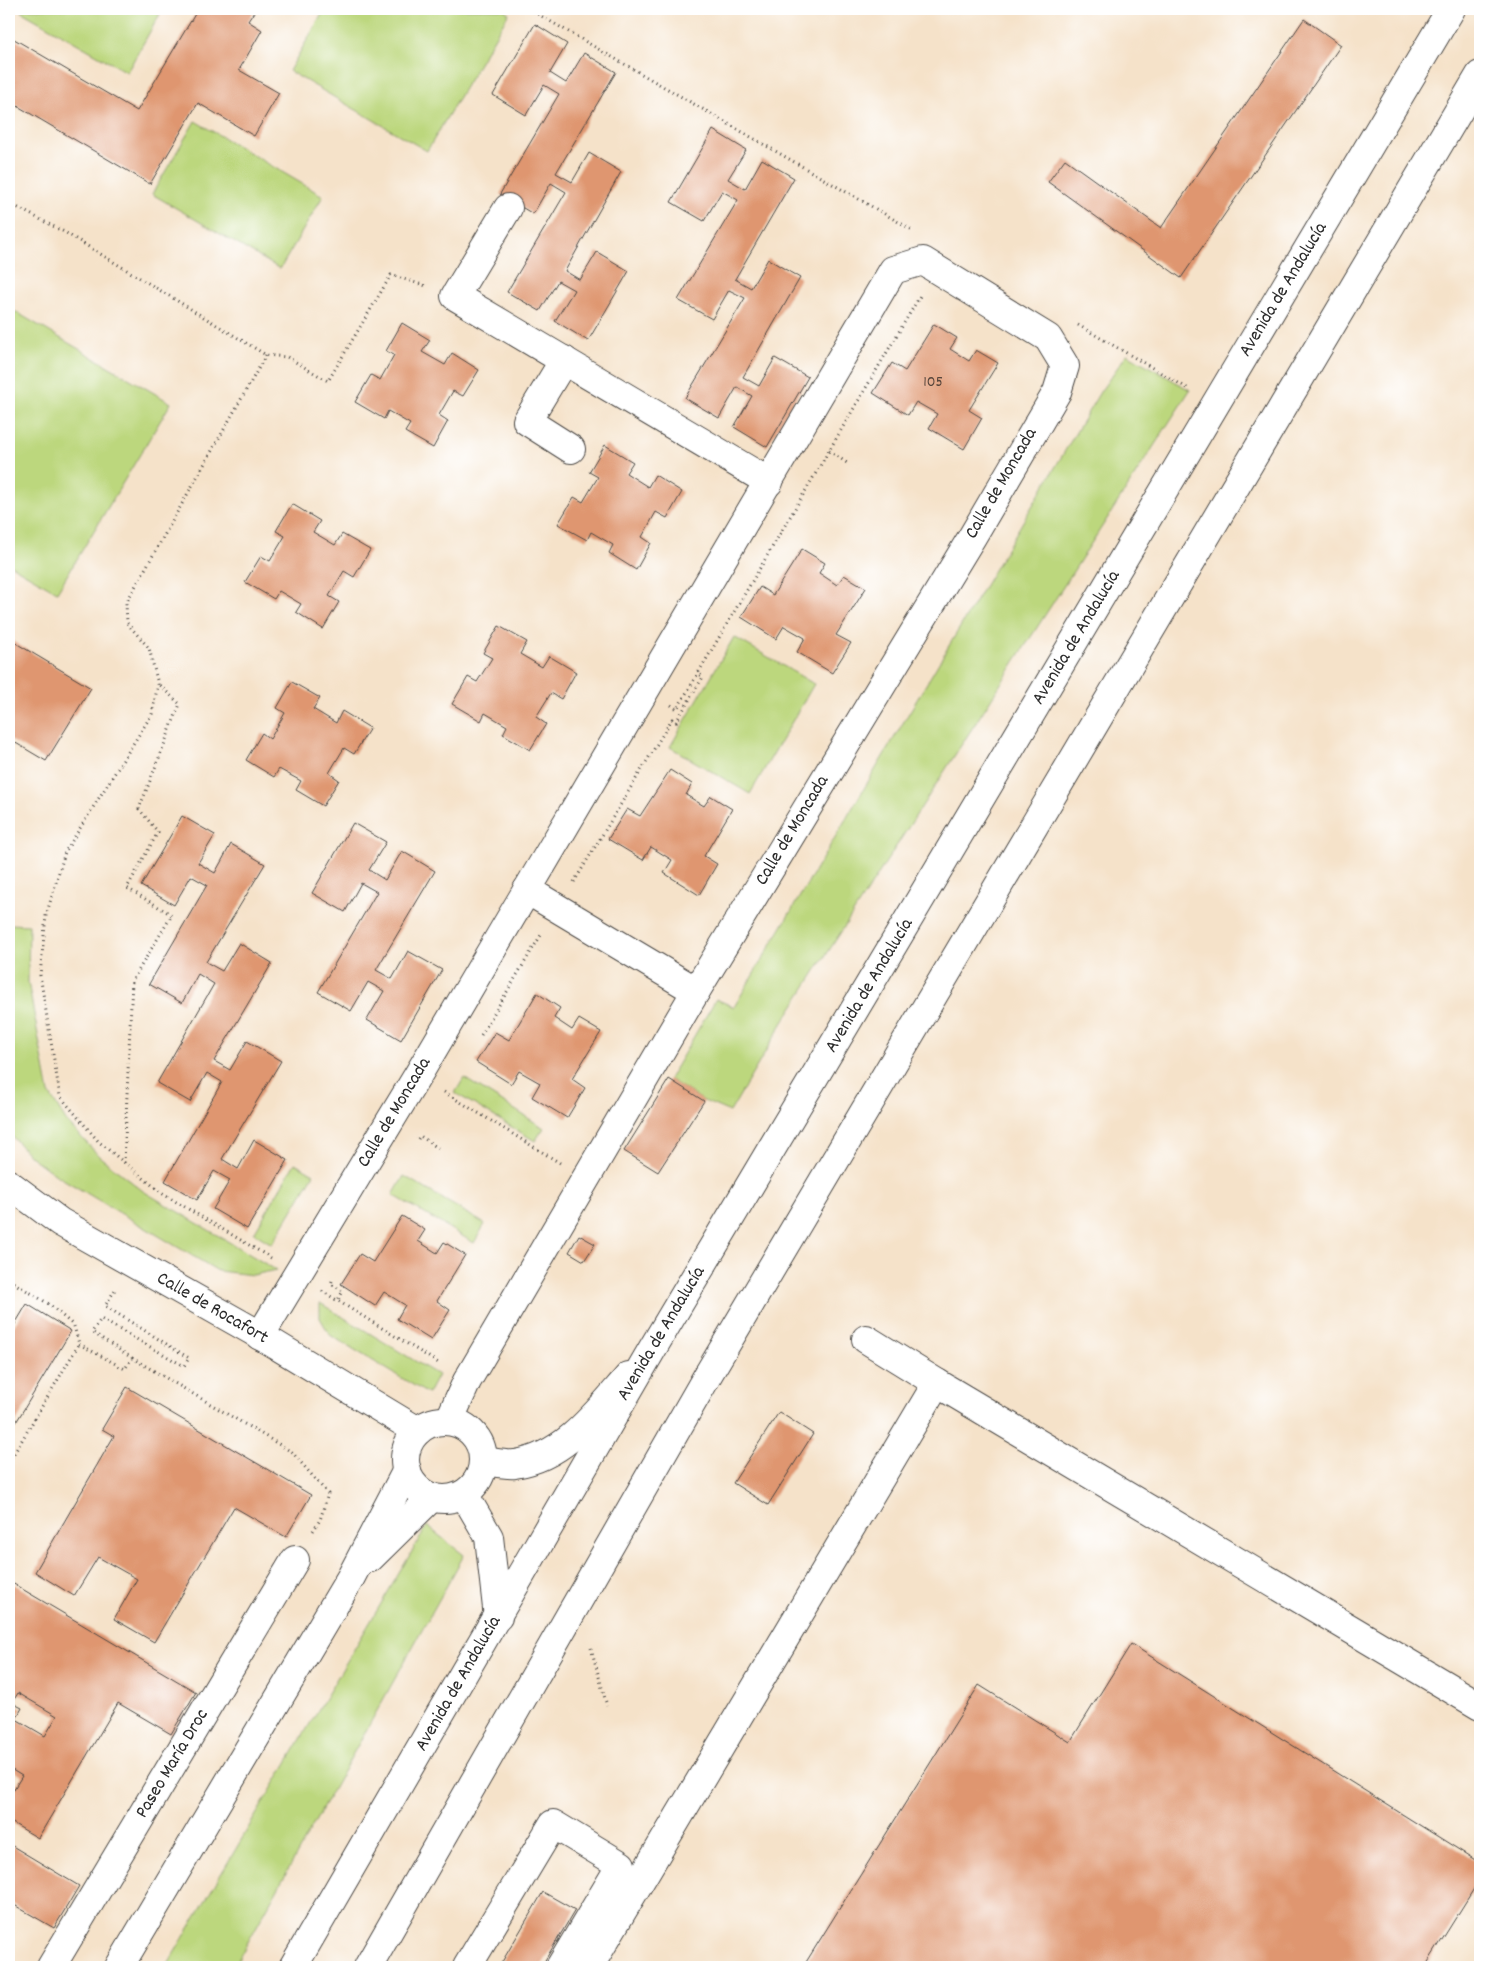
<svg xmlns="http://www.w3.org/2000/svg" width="1489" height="1976" viewBox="0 0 1489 1976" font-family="Dekko,sans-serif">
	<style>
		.green { fill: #bcd77d; stroke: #748154 }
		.building { fill: #df9670; fill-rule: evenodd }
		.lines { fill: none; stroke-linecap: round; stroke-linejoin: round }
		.minor-casing { stroke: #494643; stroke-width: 30 }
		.major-casing { stroke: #494643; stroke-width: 30 }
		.path { stroke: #494643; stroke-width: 3; stroke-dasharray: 1 4; stroke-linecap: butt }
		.minor { stroke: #fff; stroke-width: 28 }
		.major { stroke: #fff; stroke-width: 28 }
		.labels { text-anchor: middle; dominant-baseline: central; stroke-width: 4.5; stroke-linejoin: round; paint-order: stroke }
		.number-label { font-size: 16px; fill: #58463c }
		.street-label { font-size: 19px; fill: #2b2b2b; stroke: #fff }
	</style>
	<rect width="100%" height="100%" fill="#fff"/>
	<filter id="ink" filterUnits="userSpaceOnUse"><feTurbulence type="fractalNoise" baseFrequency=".02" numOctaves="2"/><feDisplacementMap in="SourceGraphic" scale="10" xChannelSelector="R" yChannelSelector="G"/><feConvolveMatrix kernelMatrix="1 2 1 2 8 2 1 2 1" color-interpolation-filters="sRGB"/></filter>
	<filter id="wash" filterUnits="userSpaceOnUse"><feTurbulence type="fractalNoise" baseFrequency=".0096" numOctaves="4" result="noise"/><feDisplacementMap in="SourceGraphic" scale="20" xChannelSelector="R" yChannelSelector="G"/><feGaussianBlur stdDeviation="1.12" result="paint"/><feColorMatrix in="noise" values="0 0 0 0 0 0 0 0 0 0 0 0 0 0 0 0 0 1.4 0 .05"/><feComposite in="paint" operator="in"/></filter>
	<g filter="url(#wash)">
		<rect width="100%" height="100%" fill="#f5e2c9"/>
		<g class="green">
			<path d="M24,9H150L160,14L127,72L22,12Z"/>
			<path d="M325,9H503L509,13L427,151L289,71Z"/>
			<path d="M195,121L323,196L280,269L152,194Z"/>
			<path d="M9,308L171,403L57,592L9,564Z"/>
			<path d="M1127,354L1190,390L783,1022L730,1112L704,1101L669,1079L716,999L734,1007L1100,392Z"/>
			<path d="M734,637L814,684L750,794L670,747Z"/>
			<path d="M9,924L29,925L28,982L49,1093L66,1121L100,1157L143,1191L276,1270L253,1275L218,1271L56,1175L30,1156L9,1133Z"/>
			<path d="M464,1078L544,1128L535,1141L455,1093Z"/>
			<path d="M295,1163L314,1174L272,1244L254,1233Z"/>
			<path d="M404,1176L485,1224L474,1243L393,1195Z"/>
			<path d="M320,1303L438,1375L428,1394L330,1335L320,1318Z"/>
			<path d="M427,1526L464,1555L234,1967H166Z"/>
		</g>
		<g id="blocks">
			<g class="building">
				<path d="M198,9H256L248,21L262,30L239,70L279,93L254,136L198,103L150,184L9,101V36L137,111Z"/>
				<path d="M1304,19L1341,45L1181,278L1048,182L1065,159L1161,228Z"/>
				<path d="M535,24L567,44L550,73L566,83L584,53L616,72L556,173L572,182L589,153L621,172L565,271L580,280L597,252L629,271L588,341L555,321L574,290L558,281L540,311L507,292L566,192L551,183L533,214L500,194L559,94L544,85L526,115L493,95Z"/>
				<path d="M713,130L746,150L728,179L745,189L762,159L794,178L735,279L751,288L768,259L800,278L743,377L759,386L775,358L808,377L767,447L734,427L752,396L737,387L719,418L685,398L745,298L729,290L712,319L678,300L738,200L722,191L704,221L671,202Z"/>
				<path d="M402,323L430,340L422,352L445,365L452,353L479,370L463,396L453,391L439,415L448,421L433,448L405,432L410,424L388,411L384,419L355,402L371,375L380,380L394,355L386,351Z"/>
				<path d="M934,324L957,338L950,349L969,361L976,350L998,363L969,410L982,418L964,449L929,428L937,414L916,402L908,415L873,393L892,363L905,371Z"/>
				<path d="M605,445L633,462L626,473L648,487L655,475L682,492L667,518L656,512L642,537L651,543L636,570L609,553L613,545L591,532L587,540L558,524L574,497L583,502L598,477L589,472Z"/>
				<path d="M292,504L320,521L313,532L335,545L342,534L370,550L354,577L344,571L329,596L339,602L323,629L296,612L301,604L279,591L274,599L245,582L261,556L270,561L285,536L276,531Z"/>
				<path d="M802,549L825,563L819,573L837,585L844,575L866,588L836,635L851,643L832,673L797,652L805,638L784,626L776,639L741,617L760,587L773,595Z"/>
				<path d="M499,626L527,642L520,654L542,667L549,656L576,672L561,699L551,693L536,717L546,724L530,750L503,734L507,726L485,713L481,721L452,704L468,677L477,682L492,658L483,653Z"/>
				<path d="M9,639L91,688L46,761L9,739Z"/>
				<path d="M292,682L320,698L313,709L336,723L342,711L370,728L354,754L344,748L329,773L339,780L323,806L296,790L301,781L279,769L274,777L246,760L262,733L270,739L285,713L277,708Z"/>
				<path d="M670,770L692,784L686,795L704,806L711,796L732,809L704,856L717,864L699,895L664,873L672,860L651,847L643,860L608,839L627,809L640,816Z"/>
				<path d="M182,816L215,835L198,863L215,873L231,844L265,864L206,962L222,971L239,943L272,963L214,1061L230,1070L247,1041L281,1061L222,1159L238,1169L254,1140L288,1160L247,1229L213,1209L230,1180L214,1171L197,1200L165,1181L222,1082L207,1073L190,1102L157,1083L214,984L198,974L182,1003L149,984L207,885L191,876L174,905L141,886Z"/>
				<path d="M353,823L386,842L369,870L385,880L402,851L435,871L376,970L392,979L408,951L442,970L401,1040L367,1020L384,991L368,982L351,1011L318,992L377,892L361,883L345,912L312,893Z"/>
				<path d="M537,993L560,1008L554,1018L572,1030L579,1019L601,1032L572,1079L585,1088L567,1118L532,1097L540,1083L519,1071L511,1084L476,1062L495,1032L509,1040Z"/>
				<path d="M669,1079L704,1101L658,1172L624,1151Z"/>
				<path d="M402,1216L425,1230L418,1241L437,1253L444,1242L465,1255L437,1301L450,1310L431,1340L397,1319L405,1305L384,1292L375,1306L341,1284L360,1254L373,1262Z"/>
				<path d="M579,1235L595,1244L584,1261L569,1252Z"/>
				<path d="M27,1304L71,1331L9,1434V1334Z"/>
				<path d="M127,1387L311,1495L286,1537L234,1507L154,1642L114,1619L137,1579L98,1557L74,1596L35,1572L114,1436L102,1429Z"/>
				<path d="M779,1412L813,1434L768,1505L733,1483Z"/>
				<path d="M12,1583L196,1692L171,1734L118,1703L38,1838L9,1821V1797L22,1776L9,1768V1589ZM18,1693L57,1716L45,1736L16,1719L22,1708L12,1703Z"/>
				<path d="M1131,1644L1480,1863V1879L1425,1967H803L979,1685L1070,1742Z"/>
				<path d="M9,1844L79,1886L54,1928L9,1902Z"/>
				<path d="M543,1892L575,1910L541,1967H499Z"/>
			</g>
		</g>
	</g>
	<g filter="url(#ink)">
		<use href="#blocks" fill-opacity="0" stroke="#494643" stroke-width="1"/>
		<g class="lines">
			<defs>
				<g id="minor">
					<path d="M508,208L455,296L769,482"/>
					<path d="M564,360L527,421L571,449"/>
					<path d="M527,890L696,991"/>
					<path d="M9,1184L60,1222L251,1330L418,1431"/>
					<path d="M260,1336L418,1075L893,270L923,261L1048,338L1065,366L1057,392L972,537L696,991L467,1381L449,1421"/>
					<path d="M866,1339L937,1383"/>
					<circle cx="444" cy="1460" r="39"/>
					<path d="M484,1461C493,1462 505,1465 515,1464C565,1457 598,1411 629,1376"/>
					<path d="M464,1494L489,1537L498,1617"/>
					<path d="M370,1558L432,1497"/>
					<path d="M51,1967L295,1560"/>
					<path d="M119,1967L351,1577L407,1470"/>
					<path d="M467,1967L553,1824L621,1865L560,1967"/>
					<path d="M589,1967L937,1383L1480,1706"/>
				</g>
				<g id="major">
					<path d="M293,1967L654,1346L1451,9"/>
					<path d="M368,1967L709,1373L1480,75"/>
				</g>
			</defs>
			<use href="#minor" class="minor-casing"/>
			<use href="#major" class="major-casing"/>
			<g class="path">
				<path d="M529,9L914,231"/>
				<path d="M9,203L66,233L266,355L287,357L328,381L391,275L426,286"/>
				<path d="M1078,325L1189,389"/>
				<path d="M266,355L126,603L127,623L149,648L158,684L152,714L65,852L46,916L40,975L60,1096L99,1142L163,1194L271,1258"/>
				<path d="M829,451L847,463"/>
				<path d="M671,705L677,709L920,296"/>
				<path d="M574,882L672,719L676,722L703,677L698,673"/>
				<path d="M481,1035L541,935"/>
				<path d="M444,1092L560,1163"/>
				<path d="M418,1139L420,1136L438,1148"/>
				<path d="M124,1163L132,981L172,915L127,888L158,832L139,809L180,704L158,684"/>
				<path d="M9,1280L49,1304L74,1326L79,1344L9,1462"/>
				<path d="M332,1281L331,1284L343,1291L338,1300"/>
				<path d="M322,1291L440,1364"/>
				<path d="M79,1344L125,1369L132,1358L92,1332L101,1319L184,1366L189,1358L105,1306L116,1288"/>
				<path d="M132,1358L292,1452L328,1494L320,1520L311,1534"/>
				<path d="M591,1648L607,1706"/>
			</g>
			<use href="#minor" class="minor"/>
			<use href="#major" class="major"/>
		</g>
	</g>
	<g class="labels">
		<g class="number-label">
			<text x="933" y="382">105</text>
		</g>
		<g class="street-label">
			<text transform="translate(1284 290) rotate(-59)">Avenida de Andalucía</text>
			<text transform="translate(1002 484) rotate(-60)">Calle de Moncada</text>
			<text transform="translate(1077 638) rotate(-59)">Avenida de Andalucía</text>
			<text transform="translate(793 831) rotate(-59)">Calle de Moncada</text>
			<text transform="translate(870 986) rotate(-59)">Avenida de Andalucía</text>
			<text transform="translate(395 1113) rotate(-59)">Calle de Moncada</text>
			<text transform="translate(212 1309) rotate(30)">Calle de Rocafort</text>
			<text transform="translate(662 1334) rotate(-59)">Avenida de Andalucía</text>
			<text transform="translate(459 1684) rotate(-60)">Avenida de Andalucía</text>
			<text transform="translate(173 1764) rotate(-59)">Paseo María Droc</text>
		</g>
	</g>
	<rect width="1489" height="1976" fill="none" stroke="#fff" stroke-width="30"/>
</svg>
